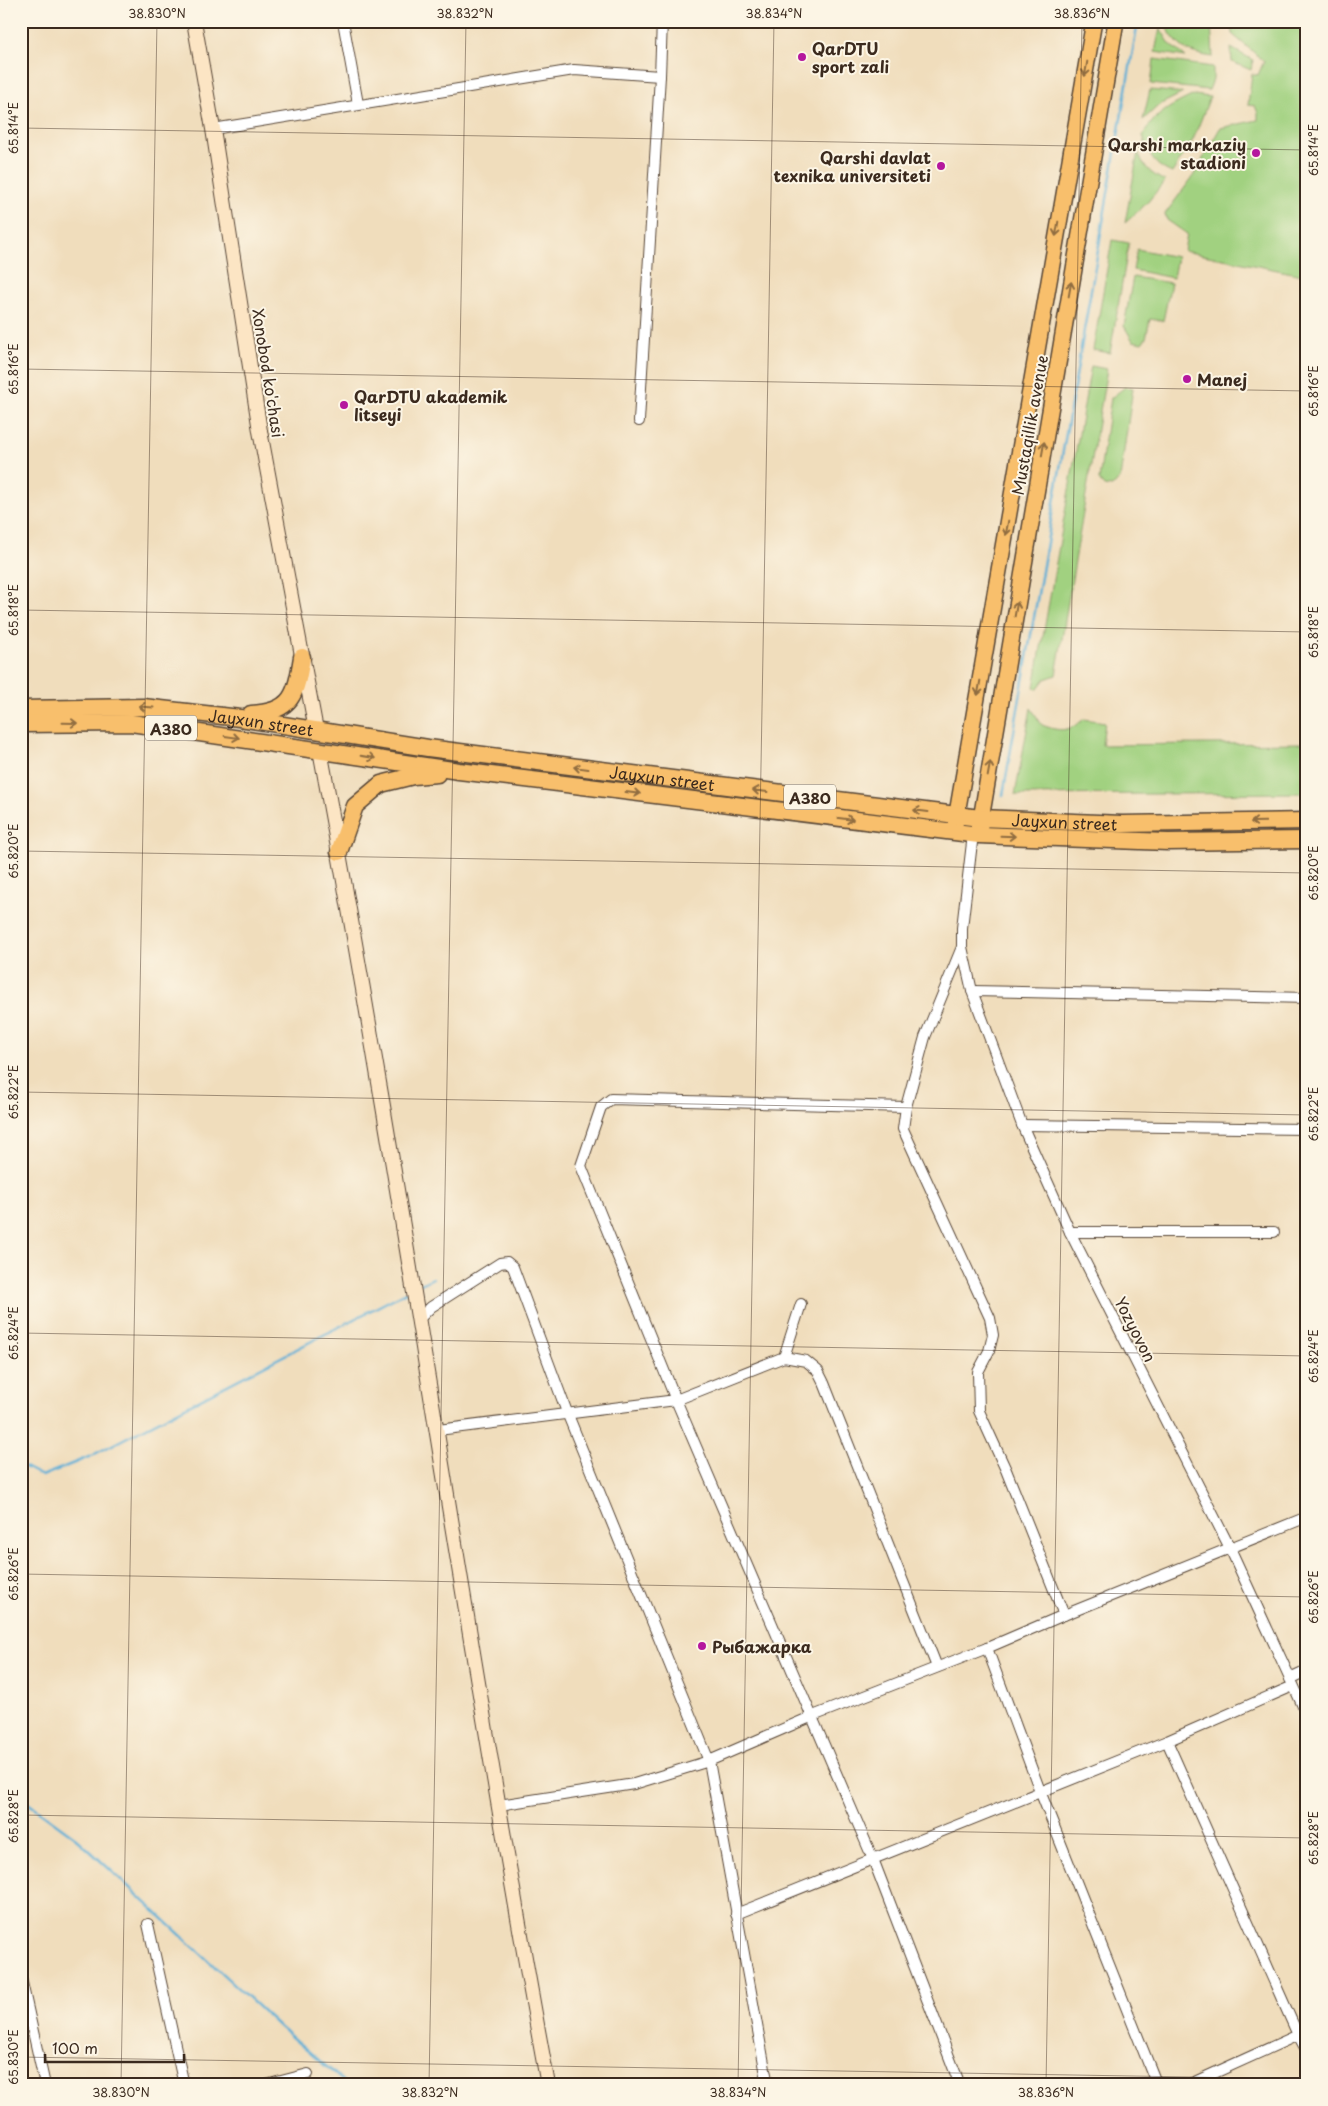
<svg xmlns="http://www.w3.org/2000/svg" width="1328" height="2106" viewBox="0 0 1328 2106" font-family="'Playpen Sans',sans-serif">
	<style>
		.green { fill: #a1d180; stroke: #6e7e4f }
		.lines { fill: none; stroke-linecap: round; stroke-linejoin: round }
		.stream { stroke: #5aaed6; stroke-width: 2.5 }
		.minor-casing { stroke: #564536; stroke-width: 12 }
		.secondary-casing { stroke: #564536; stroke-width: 16 }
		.primary-casing { stroke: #564536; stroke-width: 18 }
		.trunk-casing { stroke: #564536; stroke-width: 19 }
		.minor { stroke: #fff; stroke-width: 10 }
		.secondary { stroke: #fce5c4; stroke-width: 14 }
		.primary { stroke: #f8bf6c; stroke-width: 15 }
		.trunk { stroke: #f8bf6c; stroke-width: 16 }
		.oneway { stroke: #906d41 }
		.ticks { fill: none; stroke: #3b2a1e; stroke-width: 1; stroke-opacity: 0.45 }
		.poi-dot { fill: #b5179e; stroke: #fcf5e5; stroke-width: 2 }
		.labels { text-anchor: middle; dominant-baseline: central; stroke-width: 4; stroke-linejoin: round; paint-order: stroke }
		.shield { fill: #fcf5e5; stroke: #75675a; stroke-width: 1 }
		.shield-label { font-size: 15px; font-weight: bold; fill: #3b2a1e }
		.poi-label { font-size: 16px; font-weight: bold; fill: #3b2a1e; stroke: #fcf5e5; text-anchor: start }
		.street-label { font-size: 16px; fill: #3b2a1e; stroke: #fcf5e5 }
		.neatline { fill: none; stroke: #3b2a1e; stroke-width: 2 }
		.ticks-label { font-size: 12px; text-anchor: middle; fill: #3b2a1e }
	</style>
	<rect width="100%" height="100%" fill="#fcf5e5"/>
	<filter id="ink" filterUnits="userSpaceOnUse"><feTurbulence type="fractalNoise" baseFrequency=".02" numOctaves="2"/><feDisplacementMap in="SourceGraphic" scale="10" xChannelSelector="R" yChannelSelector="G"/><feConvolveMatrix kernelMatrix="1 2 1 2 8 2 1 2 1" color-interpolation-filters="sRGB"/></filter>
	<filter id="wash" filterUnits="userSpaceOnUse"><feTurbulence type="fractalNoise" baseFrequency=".0096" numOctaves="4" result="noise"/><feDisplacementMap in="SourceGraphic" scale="20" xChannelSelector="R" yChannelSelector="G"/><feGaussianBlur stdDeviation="1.12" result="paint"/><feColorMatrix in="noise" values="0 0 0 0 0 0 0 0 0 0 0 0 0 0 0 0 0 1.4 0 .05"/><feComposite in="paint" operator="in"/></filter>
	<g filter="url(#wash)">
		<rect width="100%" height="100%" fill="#f0ddbc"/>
		<g class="green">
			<path d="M1163,21H1211L1213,57C1185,53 1177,47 1163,21Z"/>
			<path d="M1231,21H1307V276L1184,251L1187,234L1167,220L1165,214L1192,178L1220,128L1258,120V113L1255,106L1248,105L1252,74L1258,75L1264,61L1232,34Z"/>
			<path d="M1160,28L1170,44L1186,57L1155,52Z"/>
			<path d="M1231,48L1253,60L1251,70L1232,62Z"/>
			<path d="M1154,59L1213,67V80L1209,90L1151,84Z"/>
			<path d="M1150,90L1183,93L1159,105L1143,120Z"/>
			<path d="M1194,95L1210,97L1193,140L1172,173C1153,165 1148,154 1143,136C1153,114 1173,105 1194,95Z"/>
			<path d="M1138,152C1144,168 1151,174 1165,181L1147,203L1125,223Z"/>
			<path d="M1112,240L1129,243L1110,353L1093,350Z"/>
			<path d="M1137,249L1177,257L1173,278L1133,270Z"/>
			<path d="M1133,277L1171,283L1163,321L1150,319L1146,338L1142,343L1133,341L1124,326Z"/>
			<path d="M1091,366L1107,369L1056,675L1045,679L1037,689L1034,687Z"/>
			<path d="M1125,387L1133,388L1120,478L1112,487L1104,486L1099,480L1111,398Z"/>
			<path d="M1031,708L1042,725C1060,732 1069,732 1084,719L1105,722L1102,745L1307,743V793L1015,795Z"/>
		</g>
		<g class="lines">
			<g class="stream">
				<path d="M1003,795L1138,21"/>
				<path d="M417,1286L433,1278"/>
				<path d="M21,1465L42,1476L89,1457L410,1290"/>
				<path d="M21,1798L76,1838L282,2029L348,2085"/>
			</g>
		</g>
	</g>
	<g filter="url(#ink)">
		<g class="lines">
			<defs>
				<g id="minor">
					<path d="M343,21L358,104"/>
					<path d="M213,129L574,70L660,76"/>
					<path d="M639,421L660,76L662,21"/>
					<path d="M973,834L962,928V947L925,1037L906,1107L903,1129L990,1318L993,1335L989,1351L978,1372L979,1411L1006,1470L1064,1615"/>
					<path d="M962,947L972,991L1022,1125L1070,1232L1230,1548L1307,1715"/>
					<path d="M972,991L1307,998"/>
					<path d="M906,1107L611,1099L601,1107L581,1166L676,1400L873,1859L960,2085"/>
					<path d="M1022,1125L1307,1129"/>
					<path d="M1070,1232H1274"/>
					<path d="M420,1318L431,1307L500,1263L507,1262L513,1267L568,1415L709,1761L767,2080L765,2085"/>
					<path d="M784,1357L801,1304"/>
					<path d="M438,1430L676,1400L784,1357L806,1361L818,1371L824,1383L937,1667"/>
					<path d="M987,1648L1040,1791L1157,2085"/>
					<path d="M1290,1679L1307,1671"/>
					<path d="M1167,1741L1298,2035L1307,2051"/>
					<path d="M499,1805L634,1784L709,1761L813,1716L987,1648L1064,1615L1307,1517"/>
					<path d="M736,1914L1167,1741L1293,1686"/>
					<path d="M148,1924L184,2085"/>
					<path d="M21,1978L45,2085"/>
					<path d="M266,2085L308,2074"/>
					<path d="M1188,2085L1307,2031"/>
				</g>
				<g id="secondary">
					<path d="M194,21L213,129L260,431L316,730"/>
					<path d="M320,750C403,1193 466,1641 548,2085"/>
				</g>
				<g id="primary">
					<path d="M955,825L1094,21"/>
					<path d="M979,831L1116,21"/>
				</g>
				<g id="trunk">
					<path id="s1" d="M21,709L143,707L240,718L428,748L980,818L1122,824L1307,821"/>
					<path d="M251,714C293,712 296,694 302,657"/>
					<path d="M21,724L131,723L459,771L979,835L1168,842L1307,840"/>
					<path d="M339,852L355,806L381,784L413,776L437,774"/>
				</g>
			</defs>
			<use href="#minor" class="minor-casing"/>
			<use href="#secondary" class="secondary-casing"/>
			<use href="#primary" class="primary-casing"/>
			<use href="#trunk" class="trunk-casing"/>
			<use href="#minor" class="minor"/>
			<use href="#secondary" class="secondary"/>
			<use href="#primary" class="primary"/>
			<use href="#trunk" class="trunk"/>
		</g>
		<defs><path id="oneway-shaft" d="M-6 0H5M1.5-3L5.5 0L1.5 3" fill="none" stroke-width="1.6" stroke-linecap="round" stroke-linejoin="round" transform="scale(1.25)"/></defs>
		<g class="oneway">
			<use href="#oneway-shaft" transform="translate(1086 69) rotate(100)"/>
			<use href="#oneway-shaft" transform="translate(1057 229) rotate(100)"/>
			<use href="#oneway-shaft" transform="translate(1070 289) rotate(-80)"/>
			<use href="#oneway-shaft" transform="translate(1043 449) rotate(-80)"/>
			<use href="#oneway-shaft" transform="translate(1007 528) rotate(100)"/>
			<use href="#oneway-shaft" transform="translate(1016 609) rotate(-80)"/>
			<use href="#oneway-shaft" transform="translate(979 688) rotate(100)"/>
			<use href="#oneway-shaft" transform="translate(146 707) rotate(-176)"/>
			<use href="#oneway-shaft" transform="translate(70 723) rotate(1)"/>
			<use href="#oneway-shaft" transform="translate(232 737) rotate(8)"/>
			<use href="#oneway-shaft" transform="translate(368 757) rotate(9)"/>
			<use href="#oneway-shaft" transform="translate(581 768) rotate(-172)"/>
			<use href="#oneway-shaft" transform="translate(989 769) rotate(-80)"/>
			<use href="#oneway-shaft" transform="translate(760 791) rotate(-173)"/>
			<use href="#oneway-shaft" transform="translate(633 793) rotate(7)"/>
			<use href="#oneway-shaft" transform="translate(921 811) rotate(-173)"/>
			<use href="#oneway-shaft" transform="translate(846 819) rotate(7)"/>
			<use href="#oneway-shaft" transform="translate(1258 822) rotate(179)"/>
			<use href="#oneway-shaft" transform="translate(1008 836) rotate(2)"/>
		</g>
	</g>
	<path class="ticks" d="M21,128L1307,150M21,369L1307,391M21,610L1307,632M21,851L1307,873M21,1092L1307,1115M21,1333L1307,1356M21,1574L1307,1597M21,1815L1307,1838M21,2057L1307,2079M121,2085L157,21M429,2085L466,21M738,2085L774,21M1046,2085L1082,21"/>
	<g class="poi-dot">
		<circle cx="802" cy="57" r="5"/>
		<circle cx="1256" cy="153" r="5"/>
		<circle cx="941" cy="166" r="5"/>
		<circle cx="1187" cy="379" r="5"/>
		<circle cx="344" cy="405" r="5"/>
		<circle cx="702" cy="1646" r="5"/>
	</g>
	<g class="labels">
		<g class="shield">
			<rect x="145" y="715.5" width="52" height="25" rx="4"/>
			<rect x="784" y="784.5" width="52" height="25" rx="4"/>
		</g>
		<g class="shield-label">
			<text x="171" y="728">A380</text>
			<text x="810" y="797">A380</text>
		</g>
		<g class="poi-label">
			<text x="812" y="48">QarDTU<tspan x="812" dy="18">sport zali</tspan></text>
			<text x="1246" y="144" text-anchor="end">Qarshi markaziy<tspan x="1246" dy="18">stadioni</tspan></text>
			<text x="931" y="157" text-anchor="end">Qarshi davlat<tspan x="931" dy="18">texnika universiteti</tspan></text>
			<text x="1197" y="379">Manej</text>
			<text x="354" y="396">QarDTU akademik<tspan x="354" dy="18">litseyi</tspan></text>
			<text x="712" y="1646">Рыбажарка</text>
		</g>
		<g class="street-label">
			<text transform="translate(269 373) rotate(81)">Xonobod ko'chasi</text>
			<text transform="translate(1029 425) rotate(-80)">Mustaqillik avenue</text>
			<text stroke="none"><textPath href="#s1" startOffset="241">Jayxun street</textPath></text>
			<text stroke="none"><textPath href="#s1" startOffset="646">Jayxun street</textPath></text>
			<text stroke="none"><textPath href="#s1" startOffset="1051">Jayxun street</textPath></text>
			<text transform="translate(1136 1329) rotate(63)">Yozyovon</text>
		</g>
	</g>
	<rect width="1328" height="2106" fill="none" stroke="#fcf5e5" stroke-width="55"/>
	<path d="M45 2054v8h139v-8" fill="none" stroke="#3b2a1e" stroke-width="2.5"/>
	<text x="52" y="2054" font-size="15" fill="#3b2a1e" stroke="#fcf5e5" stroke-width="4" paint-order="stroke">100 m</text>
	<rect x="28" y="28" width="1272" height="2050" class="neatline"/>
	<g class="ticks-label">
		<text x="157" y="18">38.830°N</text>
		<text x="465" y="18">38.832°N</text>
		<text x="774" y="18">38.834°N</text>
		<text x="1082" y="18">38.836°N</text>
		<text transform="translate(14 128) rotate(-90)" y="4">65.814°E</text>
		<text transform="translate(1314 150) rotate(-90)" y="4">65.814°E</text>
		<text transform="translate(14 369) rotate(-90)" y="4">65.816°E</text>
		<text transform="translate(1314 391) rotate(-90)" y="4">65.816°E</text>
		<text transform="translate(14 610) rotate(-90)" y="4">65.818°E</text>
		<text transform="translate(1314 632) rotate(-90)" y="4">65.818°E</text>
		<text transform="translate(14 851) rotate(-90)" y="4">65.820°E</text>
		<text transform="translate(1314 873) rotate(-90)" y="4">65.820°E</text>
		<text transform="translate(14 1092) rotate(-90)" y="4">65.822°E</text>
		<text transform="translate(1314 1114) rotate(-90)" y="4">65.822°E</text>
		<text transform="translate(14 1333) rotate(-90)" y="4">65.824°E</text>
		<text transform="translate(1314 1356) rotate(-90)" y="4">65.824°E</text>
		<text transform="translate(14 1574) rotate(-90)" y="4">65.826°E</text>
		<text transform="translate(1314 1597) rotate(-90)" y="4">65.826°E</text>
		<text transform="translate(14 1816) rotate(-90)" y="4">65.828°E</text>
		<text transform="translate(1314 1838) rotate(-90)" y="4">65.828°E</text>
		<text transform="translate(14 2057) rotate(-90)" y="4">65.830°E</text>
		<text x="121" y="2097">38.830°N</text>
		<text x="430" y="2097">38.832°N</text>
		<text x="738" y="2097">38.834°N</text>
		<text x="1046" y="2097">38.836°N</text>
	</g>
</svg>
